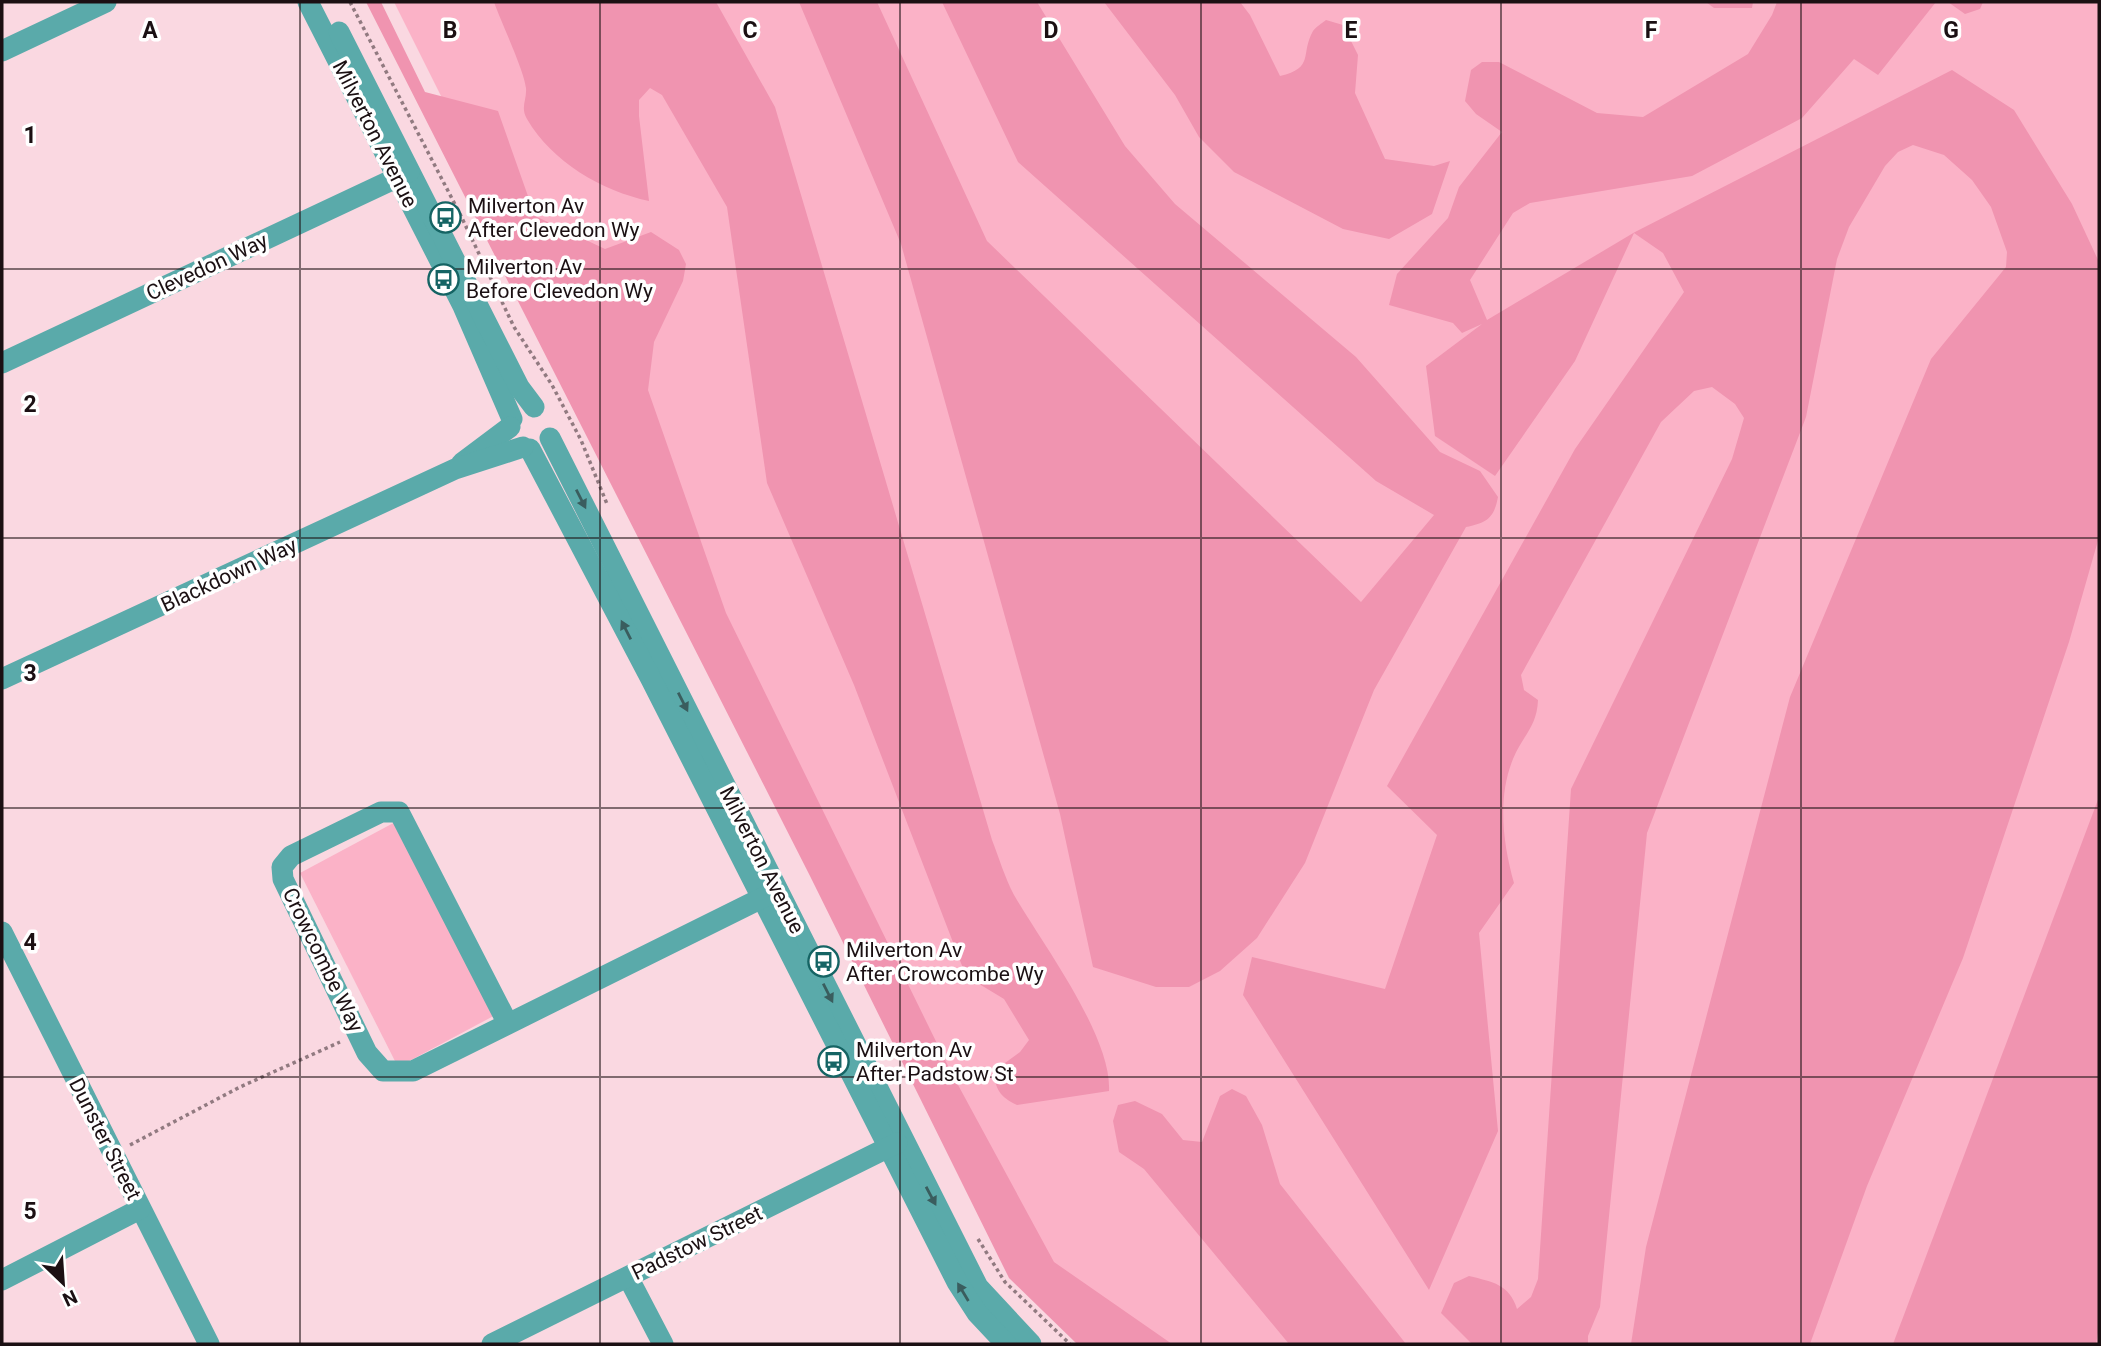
<svg xmlns="http://www.w3.org/2000/svg" width="2101" height="1346" viewBox="0 0 2101 1346" font-family="Roboto,sans-serif">
	<style>
		.green { fill: #fbb2c7 }
		.forest { fill: #f094b0 }
		.lines { fill: none; stroke-linecap: round; stroke-linejoin: round }
		.path { stroke: #917a80; stroke-width: 3.5; stroke-dasharray: 3.5 3.5; stroke-linecap: butt }
		.minor { stroke: #5aaaaa; stroke-width: 21 }
		.oneway { fill: #3a5d5e }
		.grid { fill: none; stroke: #1b1013; stroke-width: 2; stroke-opacity: 0.55 }
		.labels { text-anchor: middle; dominant-baseline: central; stroke-width: 7; stroke-linejoin: round; paint-order: stroke }
		.street-label { font-size: 21px; fill: #1b1013; stroke: #fff }
		.poi-label { font-size: 21px; fill: #1b1013; stroke: #fff; text-anchor: start }
		.grid-label { font-size: 23px; text-anchor: middle; font-weight: bold; fill: #1b1013; stroke: #fff; stroke-width: 7; stroke-linejoin: round; paint-order: stroke }
	</style>
	<rect width="100%" height="100%" fill="#fad8e1"/>
	<g class="green">
		<path d="M394,2H2099V1344H1105L1027,1268Z"/>
		<path d="M399,820L501,1012L398,1067L300,873Z"/>
	</g>
	<g class="forest">
		<path d="M366,2H381L425,92L498,111L535,216L605,249L651,232L679,250L686,264L683,281L654,342L648,390L726,613L951,1072L1054,1262L1172,1344H1077L1009,1278L810,876Z"/>
		<path d="M494,2H716L775,107L992,840C999,858 1005,878 1014,895C1042,943 1112,1036 1109,1091L1017,1105C1000,1097 995,1089 994,1071L1020,1052L1029,1040L1004,999L966,976L854,685L767,483L727,207L662,95L650,88L639,100V116L649,201C602,191 552,162 527,119C520,107 527,100 526,88C524,70 501,22 494,2Z"/>
		<path d="M799,2H877L987,241L1361,602L1434,515L1376,481L1018,162L942,2H1037L1125,146L1175,204L1356,357L1440,452L1480,471L1498,497C1494,518 1487,523 1466,527L1374,690L1305,863L1257,938L1220,971L1189,987H1156L1093,967L1060,814L901,244Z"/>
		<path d="M1104,2H1240L1250,15L1280,76C1315,68 1300,54 1313,31C1316,27 1322,23 1326,20L1343,25L1358,55L1355,93L1385,159L1434,166L1450,161L1432,214L1389,239L1343,229L1234,172L1199,137L1175,95Z"/>
		<path d="M1706,2H1753L1752,8H1714Z"/>
		<path d="M1777,2H1936L1878,75L1854,59L1802,118L1692,176L1530,203L1513,213L1470,280L1487,320L1635,232L1952,70L2014,110L2072,204L2099,262V537L2069,642L1963,958L1867,1186L1810,1344H1631L1646,1247L1790,697L1931,359L2006,267L2007,252L1991,207L1972,180L1944,155L1913,145L1898,152L1885,166L1849,227L1837,259L1806,417L1647,833L1600,1307L1588,1336V1344H1472L1441,1313L1454,1283L1469,1276C1493,1282 1509,1284 1517,1309L1531,1297L1538,1279L1571,789L1732,459L1744,418L1735,404L1712,387L1694,391L1661,422L1521,675L1524,690L1538,700C1537,727 1523,735 1513,759C1497,798 1503,844 1514,883L1479,933L1498,1131L1429,1290L1243,995L1252,957L1385,989L1437,835L1387,786L1575,449L1684,292L1663,253L1634,233L1575,361L1495,476L1435,436L1426,366L1482,324L1462,333L1453,323L1389,305L1397,274L1448,218L1459,187L1502,132L1476,114L1465,101L1471,70L1482,62H1499L1597,113L1643,117L1748,54L1772,15Z"/>
		<path d="M1948,2H1983L1980,9L1965,14Z"/>
		<path d="M2099,797V1327L2096,1344H1893Z"/>
		<path d="M1232,1089L1246,1096L1262,1125L1280,1184L1406,1344H1289L1144,1169L1119,1152L1113,1121L1118,1105L1135,1101L1162,1114L1183,1140L1202,1142L1220,1096Z"/>
	</g>
	<g class="lines">
		<g class="path">
			<path d="M350,2L460,214L514,327L552,385L581,440L607,504"/>
			<path d="M130,1145L240,1087L340,1042"/>
			<path d="M978,1239L1005,1282L1070,1344"/>
		</g>
		<g class="minor">
			<path d="M308,2L463,306L512,419"/>
			<path d="M339,32L519,387L534,407"/>
			<path d="M2,51L106,2"/>
			<path d="M2,363L409,172"/>
			<path d="M550,438L978,1287L1031,1344"/>
			<path d="M530,449L651,679L957,1282L977,1313L1006,1344"/>
			<path d="M462,463L510,427"/>
			<path d="M2,679L455,469L523,447"/>
			<path d="M2,932L209,1344"/>
			<path d="M508,1024L399,812H381L291,856L282,867L283,879L367,1053L383,1071H413L760,899L778,891"/>
			<path d="M628,1277L663,1344"/>
			<path d="M2,1280L140,1209"/>
			<path d="M492,1344L897,1143"/>
		</g>
	</g>
	<defs><path id="oneway-solid" d="M-6-.8H1V-3.2L6.5 0L1 3.2V.8H-6Z" transform="scale(1.75)"/></defs>
	<g class="oneway">
		<use href="#oneway-solid" transform="translate(581 499) rotate(63)"/>
		<use href="#oneway-solid" transform="translate(626 630) rotate(-117)"/>
		<use href="#oneway-solid" transform="translate(683 702) rotate(63)"/>
		<use href="#oneway-solid" transform="translate(828 993) rotate(63)"/>
		<use href="#oneway-solid" transform="translate(931 1196) rotate(62)"/>
		<use href="#oneway-solid" transform="translate(963 1292) rotate(-121)"/>
	</g>
	<path class="grid" d="M300,2V1344M600,2V1344M900,2V1344M1201,2V1344M1501,2V1344M1801,2V1344M2,269H2099M2,538H2099M2,808H2099M2,1077H2099"/>
	<defs>
		<symbol id="bus-ring" viewBox="-11 -11 22 22"><circle r="9.5" fill="#fff" stroke="#156464" stroke-width="1.5"/><path d="M-5-6H5V4H4V6H2V4H-2V6H-4V4H-5ZM-3.5-4V0h7V-4ZM-3.5 1.2v1.5H-2V1.2ZM2 1.2v1.5H3.5V1.2Z" fill="#156464"/></symbol>
	</defs>
	<g fill-rule="evenodd">
		<use href="#bus-ring" x="428" y="200" width="35" height="35"/>
		<use href="#bus-ring" x="426" y="262" width="35" height="35"/>
		<use href="#bus-ring" x="806" y="944" width="35" height="35"/>
		<use href="#bus-ring" x="816" y="1044" width="35" height="35"/>
	</g>
	<g class="labels">
		<g class="street-label">
			<text transform="translate(375 134) rotate(63)">Milverton Avenue</text>
			<text transform="translate(207 267) rotate(-25)">Clevedon Way</text>
			<text transform="translate(229 575) rotate(-25)">Blackdown Way</text>
			<text transform="translate(762 860) rotate(63)">Milverton Avenue</text>
			<text transform="translate(323 960) rotate(64)">Crowcombe Way</text>
			<text transform="translate(105 1139) rotate(63)">Dunster Street</text>
			<text transform="translate(697 1243) rotate(-26)">Padstow Street</text>
		</g>
		<g class="poi-label">
			<text x="468" y="206">Milverton Av<tspan x="468" dy="24">After Clevedon Wy</tspan></text>
			<text x="466" y="267">Milverton Av<tspan x="466" dy="24">Before Clevedon Wy</tspan></text>
			<text x="846" y="950">Milverton Av<tspan x="846" dy="24">After Crowcombe Wy</tspan></text>
			<text x="856" y="1050">Milverton Av<tspan x="856" dy="24">After Padstow St</tspan></text>
		</g>
	</g>
	<g class="grid-label">
		<text x="150" y="38">A</text>
		<text x="450" y="38">B</text>
		<text x="750" y="38">C</text>
		<text x="1051" y="38">D</text>
		<text x="1351" y="38">E</text>
		<text x="1651" y="38">F</text>
		<text x="1951" y="38">G</text>
		<text x="30" y="143">1</text>
		<text x="30" y="412">2</text>
		<text x="30" y="681">3</text>
		<text x="30" y="950">4</text>
		<text x="30" y="1219">5</text>
	</g>
	<rect width="2101" height="1346" fill="none" stroke="#1b1013" stroke-width="7"/>
	<g transform="translate(63 1283) rotate(155)" stroke="#ffffff" stroke-width="5" paint-order="stroke">
	<path d="M0-5L12 26L0 18L-12 26Z" fill="#1b1013"/>
	<text y="-10" font-size="19" font-weight="bold" text-anchor="middle" fill="#1b1013">N</text>
	</g>
</svg>
